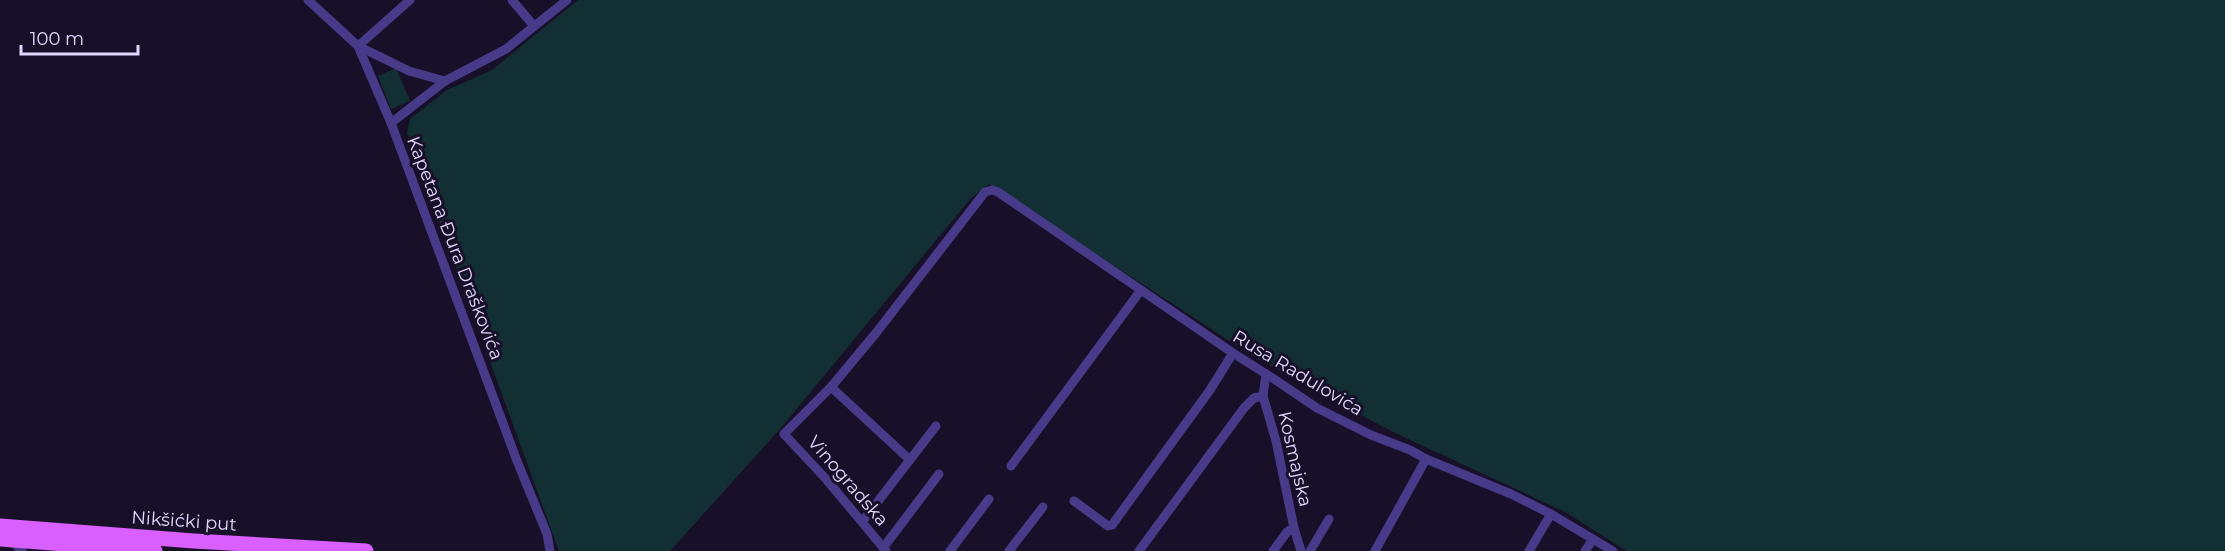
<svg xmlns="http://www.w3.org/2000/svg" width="2225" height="551" viewBox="0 0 2225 551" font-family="Montserrat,sans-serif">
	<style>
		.green { fill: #123034 }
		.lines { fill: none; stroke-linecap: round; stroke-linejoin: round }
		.street { stroke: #473a89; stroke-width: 9 }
		.primary { stroke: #d95fff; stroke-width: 15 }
		.labels { text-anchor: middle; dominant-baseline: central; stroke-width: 6; stroke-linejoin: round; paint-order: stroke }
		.street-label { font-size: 18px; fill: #e2d8ff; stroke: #181029 }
	</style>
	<rect width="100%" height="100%" fill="#181029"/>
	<g class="green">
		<path d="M578,0H2225V551H1627L1565,512L1391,431L1254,357L989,184L971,198L780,429L670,551H559L407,133L410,119L447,90L492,70Z"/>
		<path d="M396,68L410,101L391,109L378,76Z"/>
	</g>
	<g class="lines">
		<g class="street">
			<path d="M308,0L358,46L409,71L445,81"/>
			<path d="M512,0L534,26"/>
			<path d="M358,46L391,123L517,461L547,534L550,551"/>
			<path d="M358,46L410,0"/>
			<path d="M391,123L445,81L506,49L567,0"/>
			<path d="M1266,374L1263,396L1276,441L1294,528L1301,551"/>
			<path d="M831,387L909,459"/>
			<path d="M1011,466L1141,290"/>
			<path d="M1074,501L1108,526L1112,525L1210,390L1233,353"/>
			<path d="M862,522L936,426"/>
			<path d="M11,540L22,551"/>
			<path d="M883,548L939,474"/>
			<path d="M886,551L826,479L784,434L831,387L876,333L985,192L992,190L998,192L1233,353L1274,379L1317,408L1371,435L1410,450L1426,459L1511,494L1551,514L1613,551"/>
			<path d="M950,551L989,499"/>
			<path d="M1009,551L1043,507"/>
			<path d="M1139,551L1244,408L1254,398L1263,396"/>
			<path d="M1273,551L1287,532L1294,528"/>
			<path d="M1310,551L1329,519"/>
			<path d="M1375,551L1426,459"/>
			<path d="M1529,551L1551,514"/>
			<path d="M1585,551L1593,539"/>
		</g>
		<g class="primary">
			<path d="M0,526L194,541L366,551"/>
			<path d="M0,539L155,551"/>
		</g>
	</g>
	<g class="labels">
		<g class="street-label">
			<text transform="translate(455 248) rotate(69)">Kapetana Đura Draškovića</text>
			<text transform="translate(1298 373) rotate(31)">Rusa Radulovića</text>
			<text transform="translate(1295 459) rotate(77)">Kosmajska</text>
			<text transform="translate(848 481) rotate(49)">Vinogradska</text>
			<text transform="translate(184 521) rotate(4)">Nikšićki put</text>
		</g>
	</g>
	<path d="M21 45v9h117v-9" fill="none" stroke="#e2d8ff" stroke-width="3"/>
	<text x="30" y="45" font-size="18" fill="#e2d8ff" stroke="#181029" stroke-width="4.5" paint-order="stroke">100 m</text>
</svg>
